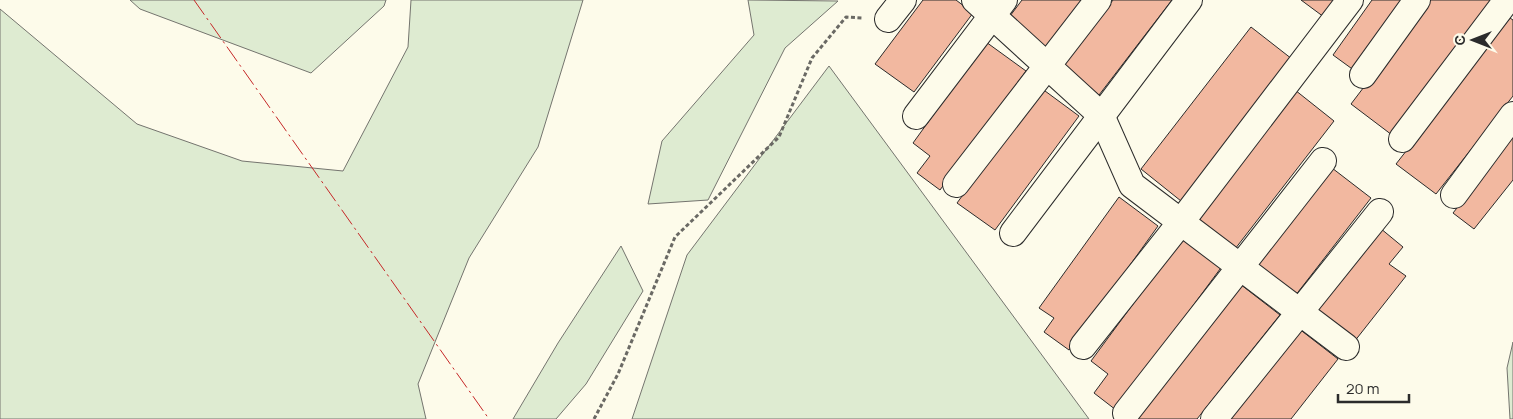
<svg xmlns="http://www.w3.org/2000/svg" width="1513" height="419" viewBox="0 0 1513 419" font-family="Manrope,sans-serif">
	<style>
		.green { fill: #deebd1; stroke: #74746e }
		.building { fill: #f2b8a0; stroke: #2b2b2b }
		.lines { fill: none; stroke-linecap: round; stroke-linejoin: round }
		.minor-casing { stroke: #2b2b2b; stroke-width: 28 }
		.path { stroke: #6a6964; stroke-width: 3; stroke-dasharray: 4 2.5; stroke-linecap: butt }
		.minor { stroke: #fdfbea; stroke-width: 26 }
		.power { stroke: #c62828; stroke-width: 1; stroke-dasharray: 18 4 2.5 4; stroke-linecap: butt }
	</style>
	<rect width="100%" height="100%" fill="#fdfbea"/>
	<g class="green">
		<path d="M130,0H386L384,6L311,73L140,9Z"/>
		<path d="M411,0H583L538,147L469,258L418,384L426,419H0V9L137,124L242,161L343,171L408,47Z"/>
		<path d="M748,0L838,1L785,48L708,200L648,204L662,141L754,35Z"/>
		<path d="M829,66L1089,419H632L687,255Z"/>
		<path d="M621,246L643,291L586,384L556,419H513L558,343Z"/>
		<path d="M1513,342V419H1510L1507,368Z"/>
	</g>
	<g class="building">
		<path d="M923,0H956L973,13L914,92L875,64Z"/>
		<path d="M1022,0H1082L1045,49L1007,20Z"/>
		<path d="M1113,0H1172L1099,95L1062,67Z"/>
		<path d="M1301,0H1342L1328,20Z"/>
		<path d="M1372,0H1405L1355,71L1333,55Z"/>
		<path d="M1430,0H1494L1392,135L1351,104Z"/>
		<path d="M1510,18L1513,20V96L1436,194L1396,164Z"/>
		<path d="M1251,27L1292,59L1181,201L1141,169Z"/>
		<path d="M986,42L1026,71L940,190L917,173L930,156L913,143Z"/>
		<path d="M1041,88L1079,116L995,230L957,203Z"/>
		<path d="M1295,90L1334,121L1235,249L1195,218Z"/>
		<path d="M1513,137V180L1474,229L1453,213Z"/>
		<path d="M1332,168L1371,198L1295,296L1256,265Z"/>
		<path d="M1119,197L1158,226L1069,350L1044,332L1054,318L1039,308Z"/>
		<path d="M1380,228L1403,247L1389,264L1406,276L1354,342L1315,311Z"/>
		<path d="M1184,235L1223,265L1116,410L1094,393L1108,374L1091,361Z"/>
		<path d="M1240,284L1280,315L1197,419H1133Z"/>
		<path d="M1298,328L1338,359L1291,419H1227Z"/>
	</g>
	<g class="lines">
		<defs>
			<g id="minor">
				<path d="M975,0L1101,115L1132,185L1346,347"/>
				<path d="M888,19L903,0"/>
				<path d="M1363,75L1417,0"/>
				<path d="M916,116L1004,0"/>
				<path d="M1402,139L1507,0"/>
				<path d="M956,184L1098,0"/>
				<path d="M1454,195L1513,115"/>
				<path d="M1013,233L1189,0"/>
				<path d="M1083,346L1181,222L1350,0"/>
				<path d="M1126,413L1323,161"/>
				<path d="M1214,419L1380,212"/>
			</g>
		</defs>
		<use href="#minor" class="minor-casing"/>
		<path class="path" d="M594,419L618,374L675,237L779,137L812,58L846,17L863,18"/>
		<use href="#minor" class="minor"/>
		<path class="power" d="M194,0L489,419"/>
	</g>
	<g transform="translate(1473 40) rotate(270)" stroke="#fdfbea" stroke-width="4" paint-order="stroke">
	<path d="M0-4L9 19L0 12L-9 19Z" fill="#2b2b2b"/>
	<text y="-8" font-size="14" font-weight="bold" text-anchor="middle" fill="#2b2b2b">С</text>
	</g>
	<path d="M1338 394v8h71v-8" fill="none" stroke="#2b2b2b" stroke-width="2.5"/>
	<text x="1346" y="394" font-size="15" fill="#2b2b2b" stroke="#fdfbea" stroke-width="4" paint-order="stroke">20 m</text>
</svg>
